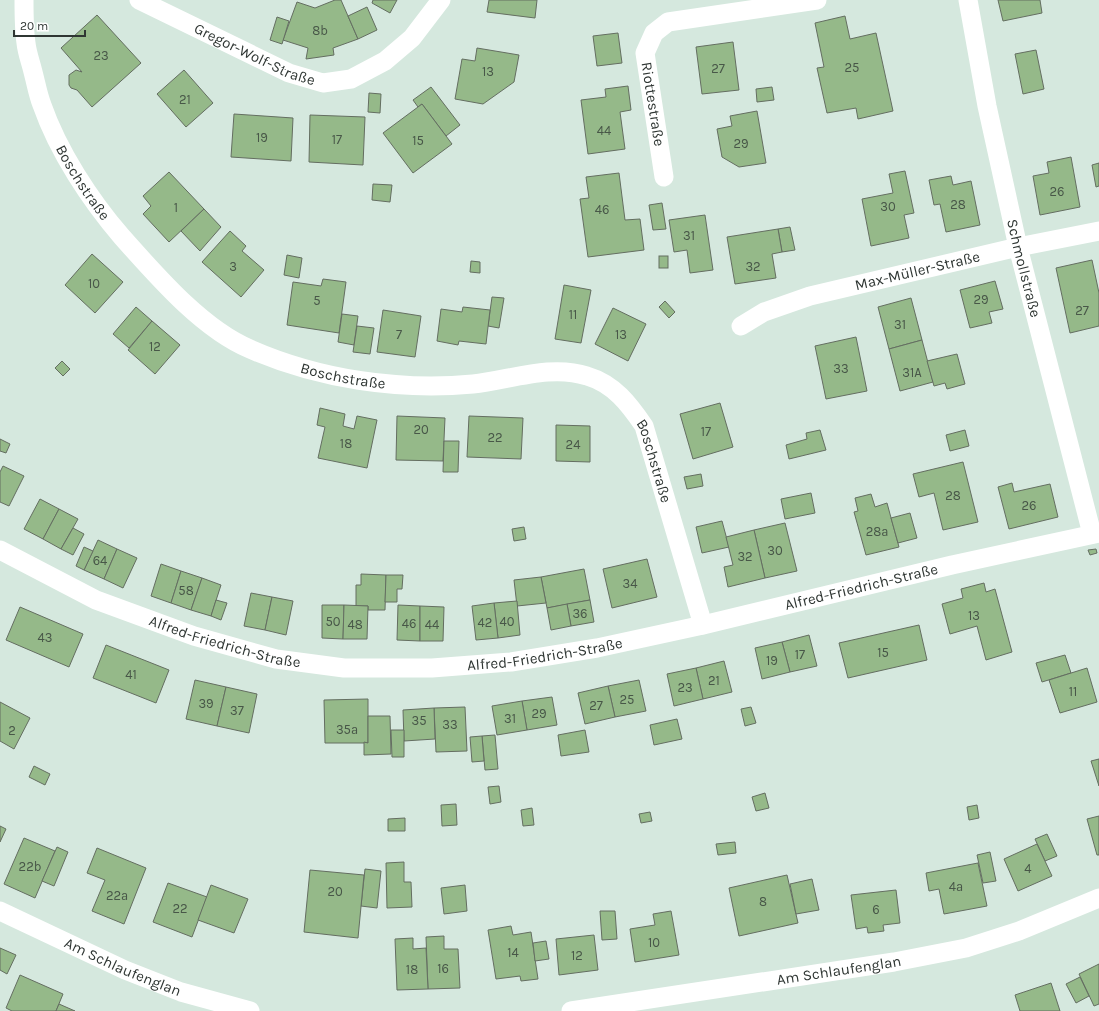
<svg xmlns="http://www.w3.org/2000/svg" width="1099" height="1011" viewBox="0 0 1099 1011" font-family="Karla,sans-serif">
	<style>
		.building { fill: #95b989; stroke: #646e61 }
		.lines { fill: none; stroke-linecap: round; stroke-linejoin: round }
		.minor { stroke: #fff; stroke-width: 19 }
		.labels { text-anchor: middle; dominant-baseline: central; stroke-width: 3; stroke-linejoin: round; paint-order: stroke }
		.number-label { font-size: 13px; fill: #485748 }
		.street-label { font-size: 15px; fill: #2f3633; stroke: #fff }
	</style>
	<rect width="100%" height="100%" fill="#d5e8de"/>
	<g class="building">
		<path d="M335,0H341L358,39L333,48L334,55L306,59L308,48L283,40L297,2L315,8Z"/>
		<path d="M373,0H397L390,13L372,3Z"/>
		<path d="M489,0H537L535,18L487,12Z"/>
		<path d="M998,0H1040L1042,13L1003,21Z"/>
		<path d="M367,7L377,30L358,39L348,16Z"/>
		<path d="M97,15L141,63L92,107L77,90L71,88L69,85V75L76,70L82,72L61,48Z"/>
		<path d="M845,16L850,39L876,33L893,111L858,119L856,108L827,113L817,68L824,67L815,23Z"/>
		<path d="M277,17L289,21L282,44L270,40Z"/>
		<path d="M618,33L622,63L597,66L593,36Z"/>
		<path d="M733,42L739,90L702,94L696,47Z"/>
		<path d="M477,48L519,55L514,82L483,104L455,99L462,59L475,61Z"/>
		<path d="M1036,50L1044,89L1023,94L1015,54Z"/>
		<path d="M184,70L213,103L186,127L157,94Z"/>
		<path d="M628,86L631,110L620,112L625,149L588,154L581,100L606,97L605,89Z"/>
		<path d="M431,87L460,125L446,136L422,104L418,107L413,100Z"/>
		<path d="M772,87L774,100L757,102L756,89Z"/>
		<path d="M369,93L381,94L380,113L368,112Z"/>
		<path d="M422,104L452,144L413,173L383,133Z"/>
		<path d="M757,111L766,163L739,167L722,157L717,129L732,126L730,116Z"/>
		<path d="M234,114L293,118L291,161L231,157Z"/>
		<path d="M310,115L365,117L363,165L309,162Z"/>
		<path d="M1071,157L1080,207L1040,215L1033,176L1049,173L1047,162Z"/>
		<path d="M1099,163V186L1096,187L1092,165Z"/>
		<path d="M905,171L914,213L904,215L909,238L871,246L862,199L893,193L889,174Z"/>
		<path d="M169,172L204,209L169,242L143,214L151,206L143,196Z"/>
		<path d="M619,173L625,220L640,219L644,250L588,257L580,199L589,198L586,177Z"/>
		<path d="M951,176L953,185L971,181L980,225L946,232L940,204L934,205L929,180Z"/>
		<path d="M373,184L392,185L390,202L372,200Z"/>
		<path d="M662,203L666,229L653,230L649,205Z"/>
		<path d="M204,209L221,227L200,251L181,231Z"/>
		<path d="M705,215L713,270L690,273L687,250L674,252L669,220Z"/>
		<path d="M790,227L795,250L782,252L778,229Z"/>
		<path d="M778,229L782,252L772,254L776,278L735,284L727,237Z"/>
		<path d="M230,231L246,246L242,251L264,270L241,297L202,262Z"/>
		<path d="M92,254L123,282L95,313L65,285Z"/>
		<path d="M287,255L302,258L299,278L284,275Z"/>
		<rect x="659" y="256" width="9" height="12"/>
		<path d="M1092,260L1099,293V326L1070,333L1056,268Z"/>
		<path d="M471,261L480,262V273L470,272Z"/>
		<path d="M323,279L346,282L339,333L287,325L293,282L321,286Z"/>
		<path d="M995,281L1003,309L989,312L992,323L970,328L960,290Z"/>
		<path d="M564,285L591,290L581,343L555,339Z"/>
		<path d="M492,297L504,298L499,328L488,326Z"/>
		<path d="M911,298L922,340L889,349L878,307Z"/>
		<path d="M665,301L675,312L669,318L659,307Z"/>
		<path d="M136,307L152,321L129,348L113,334Z"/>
		<path d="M463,307L490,310L486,344L459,341L458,345L437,341L441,309L462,312Z"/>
		<path d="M613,308L646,324L628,361L595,344Z"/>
		<path d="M383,310L421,316L415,357L377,352Z"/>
		<path d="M342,314L358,316L354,345L338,342Z"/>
		<path d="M152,321L180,345L155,374L128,350Z"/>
		<path d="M357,326L374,328L370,354L353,352Z"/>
		<path d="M856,337L867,391L826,399L815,346Z"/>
		<path d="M922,340L933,382L900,391L889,349Z"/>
		<path d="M957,354L965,384L947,389L945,383L934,386L927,361Z"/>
		<path d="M62,361L70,369L63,376L55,368Z"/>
		<path d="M720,403L733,447L693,459L680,414Z"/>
		<path d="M320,408L345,414L343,426L354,429L357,416L377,420L367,468L318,458L325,427L317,425Z"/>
		<path d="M397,416L445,418L443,461L396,460Z"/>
		<path d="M469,416L523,418L521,459L467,457Z"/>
		<path d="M556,425L590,426V462L556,461Z"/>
		<path d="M820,430L826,450L789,459L786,445L807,439L806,433Z"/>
		<path d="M965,430L969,446L950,451L946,435Z"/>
		<path d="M0,439L10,444L6,453L0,451Z"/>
		<path d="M444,441H459L458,472H443Z"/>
		<path d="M963,462L978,522L943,530L934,493L919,497L913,474Z"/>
		<path d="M3,466L24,476L9,506L0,502V472Z"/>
		<path d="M701,474L703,486L687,489L684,477Z"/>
		<path d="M1012,483L1014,492L1050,484L1058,517L1009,529L998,487Z"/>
		<path d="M811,493L815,513L785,519L781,499Z"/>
		<path d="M871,494L875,507L887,503L899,547L866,555L854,512L858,511L855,498Z"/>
		<path d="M40,499L59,509L43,539L24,529Z"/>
		<path d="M59,509L78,519L61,549L43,539Z"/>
		<path d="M910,513L917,538L898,543L891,518Z"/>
		<path d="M722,521L729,547L702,553L696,527Z"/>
		<path d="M785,523L797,571L765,578L754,530Z"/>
		<path d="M524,527L526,539L514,541L512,529Z"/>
		<path d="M73,528L84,534L73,555L61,549Z"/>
		<path d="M754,530L765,578L728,587L724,567L733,565L726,537Z"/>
		<path d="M98,540L117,549L104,579L84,570Z"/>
		<path d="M84,547L93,551L84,570L76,566Z"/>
		<path d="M117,549L137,558L123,588L104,579Z"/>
		<path d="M1096,549L1097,553L1090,555L1088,550Z"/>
		<path d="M647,559L657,597L612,608L603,569Z"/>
		<path d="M161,564L181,571L171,603L151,596Z"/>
		<path d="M584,569L590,600L547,608L541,577Z"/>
		<path d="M181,571L202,578L191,610L171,603Z"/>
		<path d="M361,574L386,575L385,610H368V606H356V585H361Z"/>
		<path d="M386,575H403L402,589H397V602H385Z"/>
		<path d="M541,577L546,603L517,606L514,580Z"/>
		<path d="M202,578L221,585L211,616L191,610Z"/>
		<path d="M984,583L986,592L995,589L1012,652L986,660L977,626L950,634L942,604L963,598L961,589Z"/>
		<path d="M251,593L272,597L265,630L244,626Z"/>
		<path d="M272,597L293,601L286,635L265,630Z"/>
		<path d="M216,600L227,603L221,620L211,616Z"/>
		<path d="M590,600L594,622L571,626L567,604Z"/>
		<path d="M517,601L520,635L498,638L494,603Z"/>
		<path d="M494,603L498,638L476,640L472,606Z"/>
		<path d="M567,604L571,626L551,630L547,608Z"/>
		<path d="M322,605H344L343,639L322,638Z"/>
		<path d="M344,605L368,606L367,639H343Z"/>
		<path d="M398,605L420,606V641L397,640Z"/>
		<path d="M420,606L444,607L443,641H420Z"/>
		<path d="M20,607L83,634L69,667L6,640Z"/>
		<path d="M919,625L927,660L848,678L839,643Z"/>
		<path d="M809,635L817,666L790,672L782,642Z"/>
		<path d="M782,642L790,672L762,679L755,648Z"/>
		<path d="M106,645L169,670L156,703L93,678Z"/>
		<path d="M1065,655L1071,673L1042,682L1036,663Z"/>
		<path d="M724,661L732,692L703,699L696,668Z"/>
		<path d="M696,668L703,699L674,706L667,674Z"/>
		<path d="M1087,668L1097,702L1060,713L1049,680Z"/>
		<path d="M195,680L226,687L217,726L186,719Z"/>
		<path d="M639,680L646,711L615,717L608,686Z"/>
		<path d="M608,686L615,717L585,724L578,693Z"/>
		<path d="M226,687L257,694L249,733L217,726Z"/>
		<path d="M552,697L557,725L527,730L522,701Z"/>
		<path d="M368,699V743H325L324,700Z"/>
		<path d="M522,701L527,730L497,735L492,706Z"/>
		<path d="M0,702L30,718L14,749L0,741Z"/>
		<path d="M465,707L467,751L436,752L434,708Z"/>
		<path d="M751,707L756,723L745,726L741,709Z"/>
		<path d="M434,708L435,739L404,741L403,710Z"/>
		<path d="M368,716H390L391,754L364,755V742L368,743Z"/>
		<path d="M677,719L682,739L654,745L650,725Z"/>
		<path d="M391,730H404V757H392Z"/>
		<path d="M585,730L589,752L561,756L558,735Z"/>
		<path d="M495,735L498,769L485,770L482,736Z"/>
		<path d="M482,736L484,761L472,762L470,737Z"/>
		<path d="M1099,759V786L1091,761Z"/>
		<path d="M34,766L50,774L45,785L29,777Z"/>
		<path d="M499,786L501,802L490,804L488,787Z"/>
		<path d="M765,793L769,808L756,811L752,797Z"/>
		<path d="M456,804L457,825L442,826L441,805Z"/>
		<path d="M977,805L979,818L969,820L967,807Z"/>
		<path d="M532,808L534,825L523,826L521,810Z"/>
		<path d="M650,812L652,821L641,823L639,814Z"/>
		<path d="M1099,816V855H1097L1087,819Z"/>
		<path d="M405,818V831H388V819Z"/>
		<path d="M0,826L6,829L0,842Z"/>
		<path d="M1047,834L1057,856L1045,861L1035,839Z"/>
		<path d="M24,838L55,851L35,898L4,884Z"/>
		<path d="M735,842L736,853L718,855L716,844Z"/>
		<path d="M1037,844L1052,876L1018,891L1004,859Z"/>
		<path d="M57,847L68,852L54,886L42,881Z"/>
		<path d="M97,848L146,868L124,924L92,911L105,880L87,873Z"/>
		<path d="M990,852L996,881L983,883L977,855Z"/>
		<path d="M404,862V882H411L412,907L387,908L386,863Z"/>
		<path d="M978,863L987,906L944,914L939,889L929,891L926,873Z"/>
		<path d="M365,869L381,871L377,908L361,906Z"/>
		<path d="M310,870L364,875L358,938L304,932Z"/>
		<path d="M787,875L798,923L739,936L729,888Z"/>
		<path d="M812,879L819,910L796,914L790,884Z"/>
		<path d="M168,883L207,897L192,937L153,922Z"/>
		<path d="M211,885L248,899L234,933L198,920Z"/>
		<path d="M465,885L467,911L444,914L441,888Z"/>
		<path d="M896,890L900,923L883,925L884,931L868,933L867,927L856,929L851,895Z"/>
		<path d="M600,911H615L617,939L602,940Z"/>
		<path d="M671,911L679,955L635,962L630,929L655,925L653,914Z"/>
		<path d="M511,926L513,935L531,932L538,979L521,981L520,976L496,979L488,930Z"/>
		<path d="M594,935L598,970L559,975L556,939Z"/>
		<path d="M444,936V949H458L460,988L428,989L426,937Z"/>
		<path d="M413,938V949L426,948L428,989L397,990L395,939Z"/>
		<path d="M546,941L549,959L535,961L533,943Z"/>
		<path d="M0,948L16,955L7,974L0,970Z"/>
		<path d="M1099,964V1004L1094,1006L1079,974Z"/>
		<path d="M20,975L63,994L56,1011H12L6,1008Z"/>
		<path d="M1080,977L1089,996L1076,1003L1066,984Z"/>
		<path d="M1051,983L1060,1011H1020L1015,995Z"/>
		<path d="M59,1004L75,1011H56Z"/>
	</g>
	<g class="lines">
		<g class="minor">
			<path id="s1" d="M24,0C24,14 24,29 26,43C27,53 31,63 33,72C36,83 38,95 42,105C58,151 90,200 122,237C156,275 202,329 250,349C318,379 399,391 473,384C510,380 551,364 587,376C614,384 629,404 644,426L703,625"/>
			<path id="s2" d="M139,0L289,73L323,83L351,79L385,61L412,38L441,0"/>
			<path id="s3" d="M968,0L987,106L1018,247L1092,534"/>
			<path d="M664,177L645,53L654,33L668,22L817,0"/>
			<path id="s4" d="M741,326L764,312L810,296L1018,247L1099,231"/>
			<path id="s5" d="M0,550L96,600L194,636L276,659L344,668H432L511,662L597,648L703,625L952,565L1099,533"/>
			<path id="s6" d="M0,911L125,970L181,992L250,1011"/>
			<path id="s7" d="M571,1011L894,962L966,948L1019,931L1099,898"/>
		</g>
	</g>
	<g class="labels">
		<g class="number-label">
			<text x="320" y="30">8b</text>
			<text x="101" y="55">23</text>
			<text x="852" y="67">25</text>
			<text x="718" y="68">27</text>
			<text x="488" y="71">13</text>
			<text x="185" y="99">21</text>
			<text x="604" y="130">44</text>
			<text x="262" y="137">19</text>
			<text x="337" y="139">17</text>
			<text x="418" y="140">15</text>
			<text x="741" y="143">29</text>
			<text x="1057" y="191">26</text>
			<text x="958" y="204">28</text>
			<text x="888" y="206">30</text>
			<text x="176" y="207">1</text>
			<text x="602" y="209">46</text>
			<text x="689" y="235">31</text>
			<text x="233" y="266">3</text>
			<text x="753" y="266">32</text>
			<text x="94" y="283">10</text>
			<text x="981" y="299">29</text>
			<text x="317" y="300">5</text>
			<text x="1082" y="310">27</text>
			<text x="573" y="314">11</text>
			<text x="900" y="324">31</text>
			<text x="399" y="334">7</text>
			<text x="621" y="334">13</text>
			<text x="155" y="346">12</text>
			<text x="841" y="368">33</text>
			<text x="912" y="372">31A</text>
			<text x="421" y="429">20</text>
			<text x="706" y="431">17</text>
			<text x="495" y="437">22</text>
			<text x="346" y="443">18</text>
			<text x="573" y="444">24</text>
			<text x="953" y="495">28</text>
			<text x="1029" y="505">26</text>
			<text x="877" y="531">28a</text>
			<text x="775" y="550">30</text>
			<text x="745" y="556">32</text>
			<text x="100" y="560">64</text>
			<text x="630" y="583">34</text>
			<text x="186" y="590">58</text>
			<text x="580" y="613">36</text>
			<text x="974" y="615">13</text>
			<text x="333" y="621">50</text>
			<text x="507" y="621">40</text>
			<text x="485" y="622">42</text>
			<text x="409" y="623">46</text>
			<text x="355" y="624">48</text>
			<text x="432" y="624">44</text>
			<text x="45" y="637">43</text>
			<text x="883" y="652">15</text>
			<text x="800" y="654">17</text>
			<text x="772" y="660">19</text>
			<text x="131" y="674">41</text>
			<text x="714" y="680">21</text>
			<text x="685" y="687">23</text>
			<text x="1073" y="691">11</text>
			<text x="627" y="699">25</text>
			<text x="206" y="703">39</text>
			<text x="596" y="705">27</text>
			<text x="237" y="710">37</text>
			<text x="539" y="713">29</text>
			<text x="510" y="718">31</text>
			<text x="419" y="720">35</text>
			<text x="450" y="724">33</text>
			<text x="347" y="729">35a</text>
			<text x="12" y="730">2</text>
			<text x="30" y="866">22b</text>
			<text x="1028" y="868">4</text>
			<text x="956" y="886">4a</text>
			<text x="335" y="891">20</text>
			<text x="117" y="895">22a</text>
			<text x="763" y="901">8</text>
			<text x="180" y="908">22</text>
			<text x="876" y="909">6</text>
			<text x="654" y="942">10</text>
			<text x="513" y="952">14</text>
			<text x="577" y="955">12</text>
			<text x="443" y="968">16</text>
			<text x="412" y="969">18</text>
		</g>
		<g class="street-label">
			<text stroke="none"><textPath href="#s2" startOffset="128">Gregor-Wolf-Straße</textPath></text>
			<text transform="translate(653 104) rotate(81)">Riottestraße</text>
			<text stroke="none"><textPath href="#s1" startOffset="195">Boschstraße</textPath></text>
			<text stroke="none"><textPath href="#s3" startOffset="274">Schmollstraße</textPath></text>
			<text stroke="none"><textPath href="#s4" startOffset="186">Max-Müller-Straße</textPath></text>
			<text stroke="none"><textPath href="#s1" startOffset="531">Boschstraße</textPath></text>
			<text stroke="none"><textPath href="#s1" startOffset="891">Boschstraße</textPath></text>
			<text stroke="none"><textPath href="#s5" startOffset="892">Alfred-Friedrich-Straße</textPath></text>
			<text stroke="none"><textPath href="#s5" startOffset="244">Alfred-Friedrich-Straße</textPath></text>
			<text stroke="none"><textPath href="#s5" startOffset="568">Alfred-Friedrich-Straße</textPath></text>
			<text stroke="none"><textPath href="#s6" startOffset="135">Am Schlaufenglan</textPath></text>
			<text stroke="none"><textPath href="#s7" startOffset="271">Am Schlaufenglan</textPath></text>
		</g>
	</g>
	<path d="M14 30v6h71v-6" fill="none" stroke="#2f3633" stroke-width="2"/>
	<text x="20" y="30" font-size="12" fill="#2f3633" stroke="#ffffff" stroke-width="3" paint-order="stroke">20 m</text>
</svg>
